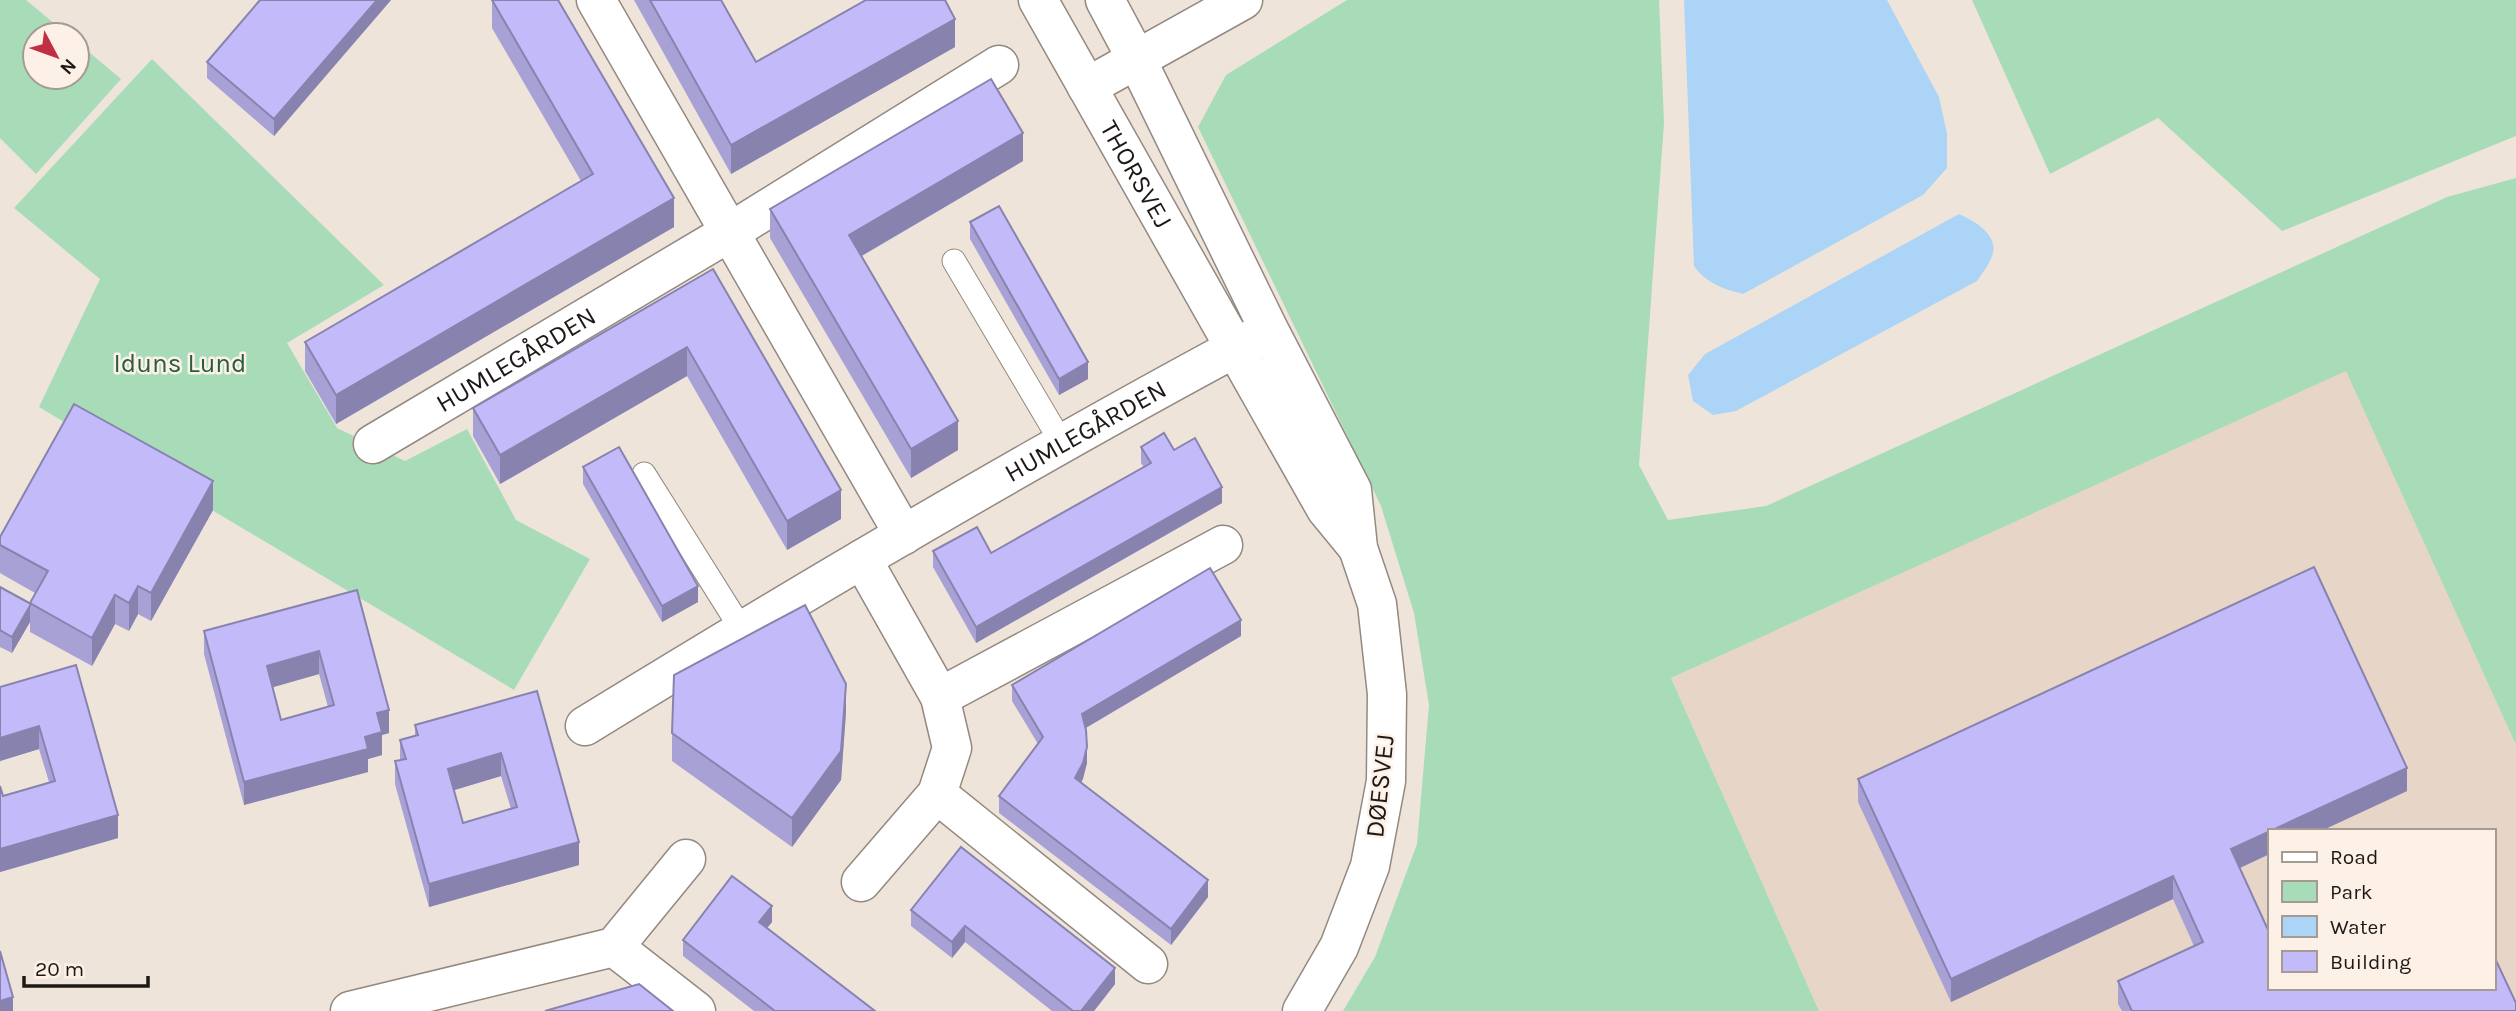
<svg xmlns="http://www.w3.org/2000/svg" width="2516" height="1011" viewBox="0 0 2516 1011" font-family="Karla,sans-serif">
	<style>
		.built { fill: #e7d5c7; fill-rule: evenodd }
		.green { fill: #a8dcb8 }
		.water { fill: #acd4f6 }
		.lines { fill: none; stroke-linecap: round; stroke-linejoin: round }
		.lane-casing { stroke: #948980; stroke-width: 25 }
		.street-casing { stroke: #948980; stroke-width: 41 }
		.secondary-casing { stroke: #948980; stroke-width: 41 }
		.lane { stroke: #fff; stroke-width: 23 }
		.street { stroke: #fff; stroke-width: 38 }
		.secondary { stroke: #fff; stroke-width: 38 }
		.wall { fill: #a8a1d6; fill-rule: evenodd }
		.shaded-wall { fill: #8883ae }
		.building { fill: #c3bbf9; stroke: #8883ae; stroke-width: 2; fill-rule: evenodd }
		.labels { text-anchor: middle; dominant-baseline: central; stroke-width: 5; stroke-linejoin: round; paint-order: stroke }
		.street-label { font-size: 26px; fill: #1e1916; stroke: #fdf1e7 }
		.park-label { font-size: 26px; fill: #255e3c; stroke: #fdf1e7 }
	</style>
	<rect width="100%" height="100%" fill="#efe4da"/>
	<path class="built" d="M2347,370L2516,745V1011H1819L1671,678ZM2269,831H2493V988H2269Z"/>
	<g class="green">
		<path d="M0,0H26L68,35H35V77H77V42L121,79L36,174L0,138Z"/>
		<path d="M1347,0H1659L1664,123L1639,465L1668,520L1766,506L2447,197L2516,178V745L2346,371L1671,678L1819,1011H1343L1375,957L1417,844L1429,705L1414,613L1381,506L1198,127L1226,75Z"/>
		<path d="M1972,0H2516V136L2282,231L2158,118L2050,174Z"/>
		<path d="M152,59L384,285L287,343L337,428L405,461L467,429L516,520L590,559L514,690L39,407L100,279L14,208Z"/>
	</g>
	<g class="water">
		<path d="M1684,0H1887L1939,97L1947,134V168L1923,195L1743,294C1723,289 1706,283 1694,266Z"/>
		<path d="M1959,214C1974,221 2000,235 1992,256C1989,265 1982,273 1977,281L1736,411L1713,415L1693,401L1688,375L1705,354Z"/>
	</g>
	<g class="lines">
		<defs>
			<g id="lane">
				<path d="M954,261L1063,445"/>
				<path d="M644,474L742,630"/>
			</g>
			<g id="street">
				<path d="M596,0L904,535"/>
				<path id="s1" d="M373,444L730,232L999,65"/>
				<path d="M940,697L1223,545"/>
				<path id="s2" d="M585,726C808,589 1034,455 1265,332"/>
				<path d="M937,794L1148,964"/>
				<path d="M861,882L937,794L952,748L940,697L862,559"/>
				<path d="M614,947L686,859"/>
				<path d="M350,1011L614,947L696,1011"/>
			</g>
			<g id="secondary">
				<path id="s3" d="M1038,0L1326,509L1358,548"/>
				<path d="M1105,0L1136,58L1269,330L1352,490L1358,548L1377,604L1387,694L1386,781L1370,866L1339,947L1302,1011"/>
				<path d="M1087,87L1243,0"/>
			</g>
		</defs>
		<use href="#lane" class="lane-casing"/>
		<use href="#street" class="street-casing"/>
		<use href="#secondary" class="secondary-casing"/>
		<use href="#lane" class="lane"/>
		<use href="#street" class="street"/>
		<use href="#secondary" class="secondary"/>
	</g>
	<g class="wall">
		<path d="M391,0L274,136L207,78V62Z"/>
		<path d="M492,0L674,227L336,424L305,371V342L581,181L492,28Z"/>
		<path d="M634,0H721L756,62L955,47L731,174Z"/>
		<path d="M1023,161L862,256L958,450L911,478L770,238V209Z"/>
		<path d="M970,222L1088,379L1059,395L970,239Z"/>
		<path d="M713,269L841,519L787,550L687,376L500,484L473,436V408Z"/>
		<path d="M1141,447L1174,450L1222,503L976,643L933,567V551L991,553L1144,467L1141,463Z"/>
		<path d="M583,467L698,602L662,622L583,484Z"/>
		<path d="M213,510L151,621L138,614L129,631L115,624L92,666L30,632V622L12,653L0,647V587L30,604L35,593L0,573V537Z"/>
		<path d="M357,590L389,733L382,735V755L368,759V772L244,805L204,654V631ZM319,674L328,707L281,720L272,687Z"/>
		<path d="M1241,636L1086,728L1087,763L1081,783L1208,897L1171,945L999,813V796L1038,744L1012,701V685Z"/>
		<path d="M76,665L118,838L0,872V786L3,796L49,782L39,749L0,761V687Z"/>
		<path d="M537,691L579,865L429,907L395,784V761L400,760V740L415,736V725ZM501,776L511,809L463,823L454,790Z"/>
		<path d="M846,712L841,780L792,847L672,761V733Z"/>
		<path d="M1858,779L2407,791L2240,868L2269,988L2516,1011H2122L2118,1004V981L2194,946L2173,899L1951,1002L1858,802Z"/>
		<path d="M961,847L1115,984L1094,1011H1052L965,942L952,958L911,926V910Z"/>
		<path d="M772,922L767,928L875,1011H754L683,956V940Z"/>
	</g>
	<g class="shaded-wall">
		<path d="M377,0H391L274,136V119Z"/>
		<path d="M955,19V47L731,174V145Z"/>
		<path d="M1023,133V161L849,263V235Z"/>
		<path d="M674,198V227L336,424V395Z"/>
		<path d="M687,347V376L500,484V455Z"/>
		<path d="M1088,362V379L1059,395V379Z"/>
		<path d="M958,421V450L911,478V449Z"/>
		<path d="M213,481V510L151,621V593Z"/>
		<path d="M1222,487V503L976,643V627Z"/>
		<path d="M841,490V519L787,550V521Z"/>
		<path d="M138,586V614L129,631V603Z"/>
		<path d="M698,586V602L662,622V606Z"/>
		<path d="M115,595V624L92,666V638Z"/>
		<path d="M30,606V622L12,653V637Z"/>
		<path d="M1241,620V636L1082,730V714Z"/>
		<path d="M319,651V674L267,689V666Z"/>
		<path d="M846,684V712L841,780L792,847V818Z"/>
		<path d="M389,710V733L382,735V755L368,759V772L244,805V782L365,737L377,713Z"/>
		<path d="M39,726V749L0,761V738Z"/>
		<path d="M1087,747V763L1083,779L1075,794V778Z"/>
		<path d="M501,753V776L448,792V769Z"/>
		<path d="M2407,768V791L2321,831H2271Z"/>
		<path d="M118,815V838L0,872V849Z"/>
		<path d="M2269,831V854L2231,872V849Z"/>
		<path d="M579,842V865L429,907V884Z"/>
		<path d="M2173,876V899L1951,1002V979Z"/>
		<path d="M1208,880V897L1171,945V929Z"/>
		<path d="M772,906V922L759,938V922Z"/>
		<path d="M965,926V942L952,958V942Z"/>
		<path d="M1115,968V984L1094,1011H1081Z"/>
		<path d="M13,997V1011H0V1001Z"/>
	</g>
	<g class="building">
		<path d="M260,0H377L274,119L207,62Z"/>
		<path d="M492,0H558L674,198L336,395L305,342L593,174Z"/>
		<path d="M650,0H721L756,62L866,0H945L955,19L731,145Z"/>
		<path d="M991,79L1023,133L849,235L958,421L911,449L770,209Z"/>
		<path d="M999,206L1088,362L1059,379L970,222Z"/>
		<path d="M713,269L841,490L787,521L687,347L500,455L473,408Z"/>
		<path d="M74,404L213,481L151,593L138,586L129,603L115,595L92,638L30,603L48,571L0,545V537Z"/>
		<path d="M1164,433L1174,450L1195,438L1222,487L976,627L933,551L977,527L991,553L1151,463L1141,447Z"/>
		<path d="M619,447L698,586L662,606L583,467Z"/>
		<path d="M2314,567L2407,768L2231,849L2269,932V988H2493V954L2516,1003V1011H2132L2118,981L2203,942L2173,876L1951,979L1858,779Z"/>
		<path d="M1210,568L1241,620L1082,714L1086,730L1087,747L1083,763L1075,778L1208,880L1171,929L999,796L1043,737L1012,685Z"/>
		<path d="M0,587L31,604L12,637L0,630Z"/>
		<path d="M357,590L389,710L377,713L382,732L365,737L368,749L244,782L204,631ZM319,651L334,705L281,720L267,666Z"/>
		<path d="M805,605L846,684L841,751L792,818L672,733L674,675Z"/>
		<path d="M76,665L118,815L0,849V786L3,796L55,781L39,726L0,738V687Z"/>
		<path d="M537,691L579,842L429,884L395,761L406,759L400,740L418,735L415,725ZM501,753L517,807L463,823L448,769Z"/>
		<path d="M961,847L1115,968L1081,1011H1073L965,926L952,942L911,910Z"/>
		<path d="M732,876L772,906L759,922L875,1011H775L683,940Z"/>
		<path d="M0,951L13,997L0,1001Z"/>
		<path d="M639,984L673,1011H545Z"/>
	</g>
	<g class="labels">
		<g class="street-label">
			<text stroke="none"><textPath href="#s3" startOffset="200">THORSVEJ</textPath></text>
			<text stroke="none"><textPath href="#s1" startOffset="166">HUMLEGÅRDEN</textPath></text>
			<text stroke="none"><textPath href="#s2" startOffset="581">HUMLEGÅRDEN</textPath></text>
			<text transform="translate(1380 786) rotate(-84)">DØESVEJ</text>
		</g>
		<g class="park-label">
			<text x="180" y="363">Iduns Lund</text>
		</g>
	</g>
	<rect x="2268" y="829" width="228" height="161" fill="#fdf1e7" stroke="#a49b93" stroke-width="2"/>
	<rect x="2282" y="852" width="35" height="10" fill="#ffffff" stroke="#a49b93" stroke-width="2"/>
	<text x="2330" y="864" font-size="21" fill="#1e1916">Road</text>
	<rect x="2282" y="881" width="35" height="21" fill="#a8dcb8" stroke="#a49b93" stroke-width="2"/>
	<text x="2330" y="899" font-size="21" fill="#1e1916">Park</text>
	<rect x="2282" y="916" width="35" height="21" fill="#acd4f6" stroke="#a49b93" stroke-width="2"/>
	<text x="2330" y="934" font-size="21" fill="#1e1916">Water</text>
	<rect x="2282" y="951" width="35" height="21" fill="#c3bbf9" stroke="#a49b93" stroke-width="2"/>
	<text x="2330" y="969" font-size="21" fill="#1e1916">Building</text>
	<g transform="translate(56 56) rotate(131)"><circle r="33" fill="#fdf1e7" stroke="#a49b93" stroke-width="2"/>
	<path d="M0-5L12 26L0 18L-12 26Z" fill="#c02f44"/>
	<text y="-10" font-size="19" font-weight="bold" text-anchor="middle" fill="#1e1916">N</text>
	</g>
	<path d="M24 976v10h124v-10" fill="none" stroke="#1e1916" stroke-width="3.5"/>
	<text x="35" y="976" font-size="21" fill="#1e1916" stroke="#fdf1e7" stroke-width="5" paint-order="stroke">20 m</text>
</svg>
